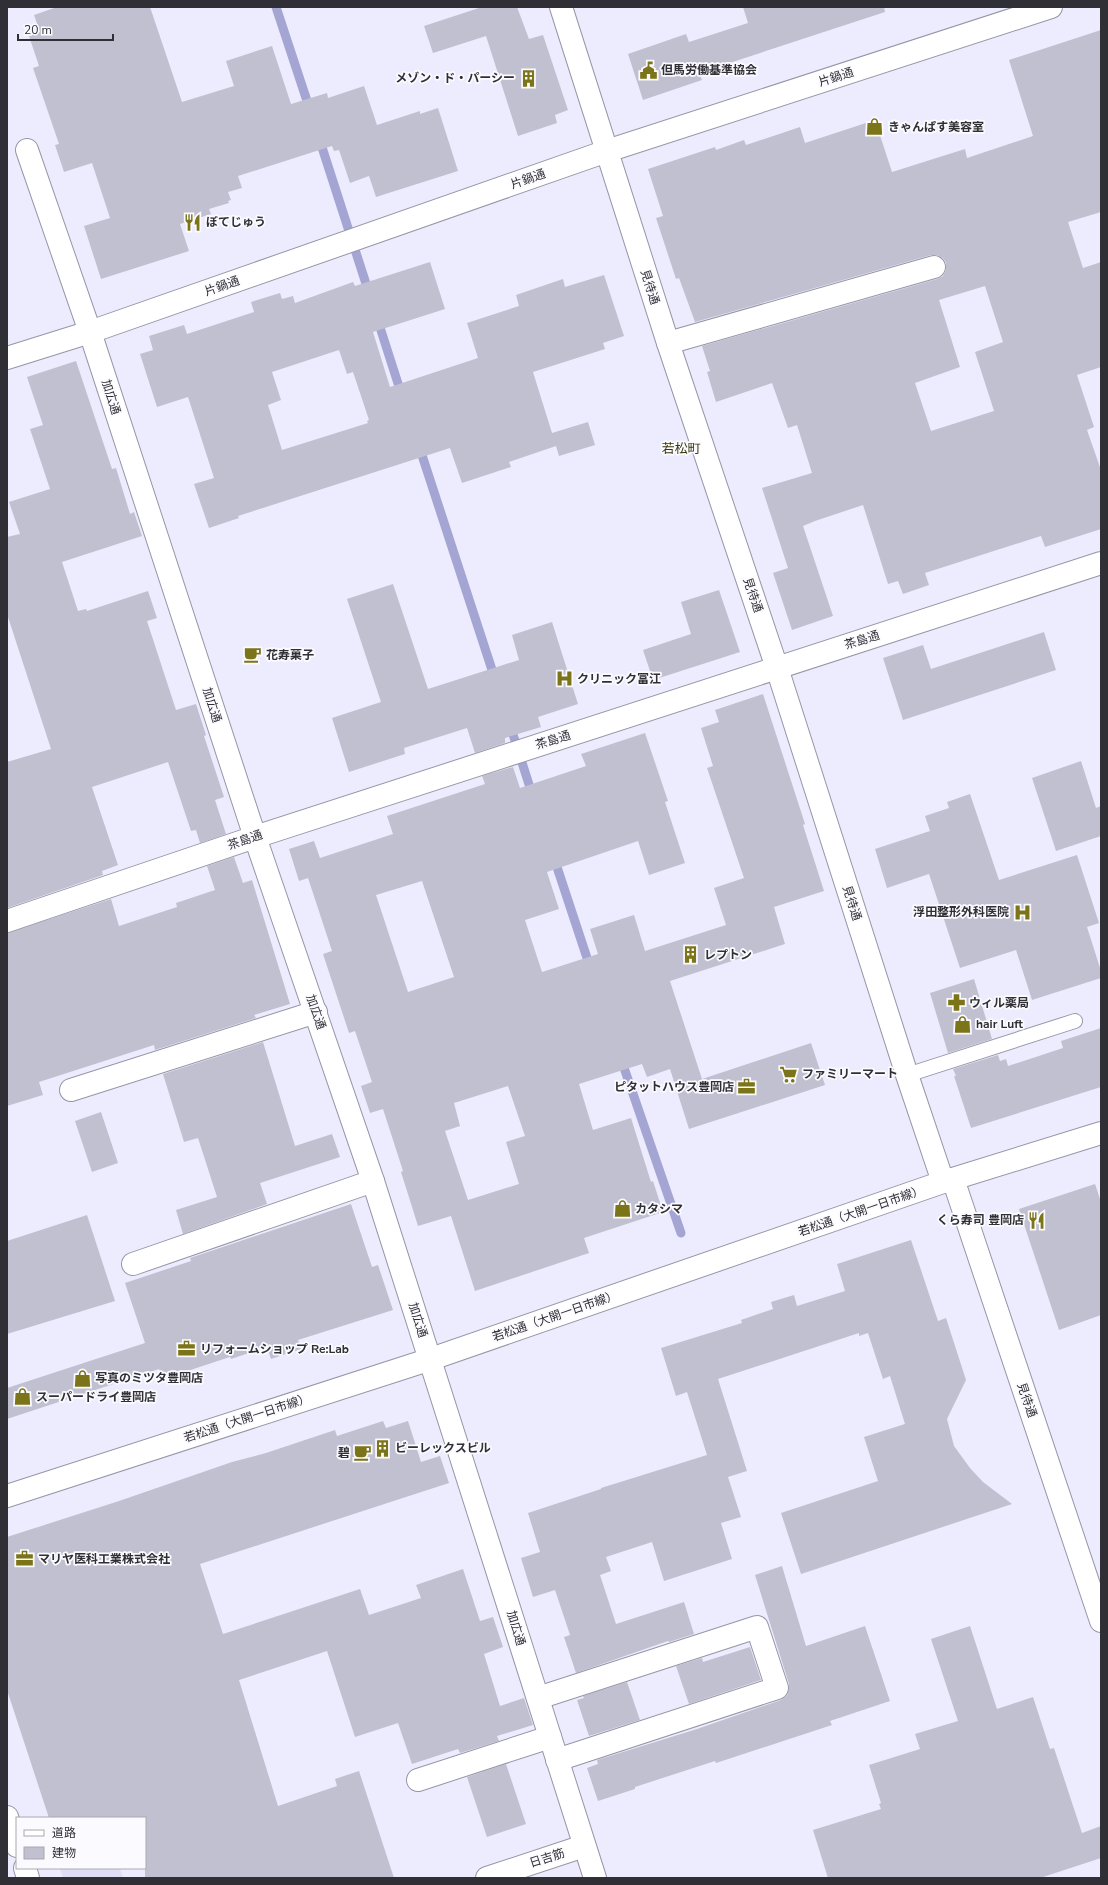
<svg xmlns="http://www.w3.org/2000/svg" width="1108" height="1885" viewBox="0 0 1108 1885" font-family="'Nunito Sans','Noto Sans JP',sans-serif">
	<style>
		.built { fill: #dedef7 }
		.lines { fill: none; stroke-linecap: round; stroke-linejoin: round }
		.stream { stroke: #a5a5d3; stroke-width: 9 }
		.building { fill: #c0c0d1; fill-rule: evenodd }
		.service-casing { stroke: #9596a6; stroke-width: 16 }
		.minor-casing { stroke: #9596a6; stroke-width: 24 }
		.tertiary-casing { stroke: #9596a6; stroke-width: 24 }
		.service { stroke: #fff; stroke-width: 14 }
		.minor { stroke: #fff; stroke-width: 22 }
		.tertiary { stroke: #fff; stroke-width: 22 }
		.labels { text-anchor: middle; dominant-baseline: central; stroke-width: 3.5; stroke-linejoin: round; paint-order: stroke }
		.poi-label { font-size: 12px; font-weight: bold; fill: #2f2f35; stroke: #fbfbff; text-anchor: start }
		.street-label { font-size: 12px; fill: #2f2f35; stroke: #fbfbff }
		.neighbourhood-label { font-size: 13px; fill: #39360b; stroke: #fbfbff }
	</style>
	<rect width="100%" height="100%" fill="#ececfe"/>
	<path class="built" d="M60,1868H120L123,1878H63Z"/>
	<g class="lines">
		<g class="stream">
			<path d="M276,7L310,110"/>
			<path d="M319,138L369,293"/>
			<path d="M377,318L402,396"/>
			<path d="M419,446L495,679"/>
			<path d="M510,725L533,797"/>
			<path d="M554,858L591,970"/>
			<path d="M621,1059L681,1233"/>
		</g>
	</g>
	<g class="building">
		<path d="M57,7H150L182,102L234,86L226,61L272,46L291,104L327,93L328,98L364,86L377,125L420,111V114L438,108L458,171L376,197L369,176L350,183L339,150L334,151L332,146L238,176L242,188L228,192L231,200L228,201L229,203L209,209L211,214L180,224L189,251L101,279L84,226L110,218L92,163L64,172L55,145L59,144L33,68L39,66L29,36L40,32L34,15Z"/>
		<path d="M482,7H517L529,39L543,35L568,110L555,115L557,123L518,136L486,36L433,53L424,26Z"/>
		<path d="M743,7H884L885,12L699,73L702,80L643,100L628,54L686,34L689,42L748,23Z"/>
		<path d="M1101,30V212L1068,222L1083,268L1101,262V367L1077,375L1094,427L1087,430L1101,470V529L1045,547L1041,536L925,573L929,585L903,594L898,581L888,584L863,505L815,521L803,526L833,616L792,630L773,573L788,568L762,488L812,473L797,425L788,428L772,383L716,402L707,372L710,371L702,346L937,279L943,276L946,270V263L943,258L937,255H931L695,322L679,278L676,279L656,218L663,216L648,169L715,147L716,150L744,140L746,145L800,127L805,143L875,120L892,172L965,149L967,158L1033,136L1009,60ZM985,286L1003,342L975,352L994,411L931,431L915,383L960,367L939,300Z"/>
		<path d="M430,262L445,309L373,332L390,387L478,358L467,323L519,306L516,295L563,279L565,287L604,275L624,336L603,343L605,349L533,372L552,433L588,422L595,445L559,456L556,446L509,462L511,467L462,483L450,448L238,516L239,518L209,528L194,484L214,478L188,397L157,407L140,354L153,350L149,336L184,325L187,334L254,312L251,302L280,293L282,299L293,296L295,303L353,282L355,286ZM339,350L347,374L353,372L369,420L367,421L368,423L282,450L268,405L281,400L272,372Z"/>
		<path d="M76,361L112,469L116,468L130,514L134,512L142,536L62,562L78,611L86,609L87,611L148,591L157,618L147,621L176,710L196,704L206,735L204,736L224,797L215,800L226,834L200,843L196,830L191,831L168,762L92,787L118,865L102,871L103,875L7,908V762L51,749L7,614V537L20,534L9,502L50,489L30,429L43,425L27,377Z"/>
		<path d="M393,584L428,689L519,660L512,635L552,622L578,704L538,717L541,727L505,738V743L475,753L467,728L404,748L405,754L349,772L332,718L381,702L347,599Z"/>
		<path d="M719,590L740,652L653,680L643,650L691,634L681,602Z"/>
		<path d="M1044,632L1056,670L903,720L883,658L923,645L931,669Z"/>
		<path d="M763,694L805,824L803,825L824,891L774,907L785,944L670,981L702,1079L811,1043L825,1085L689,1129L670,1069L647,1077L642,1064L579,1084L593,1130L631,1118L651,1182L653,1181L663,1212L584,1238L589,1253L475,1291L451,1216L418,1226L401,1172L403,1171L383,1109L370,1113L361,1086L372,1082L355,1031L349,1033L323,954L332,951L308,878L299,881L289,849L314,841L320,858L393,834L387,816L485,784L482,776L513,767L520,788L586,766L581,754L645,733L668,801L665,802L685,863L649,875L638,841L547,872L559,909L525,920L542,972L598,954L590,929L634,915L645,951L726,925L714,888L744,878L707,768L713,766L701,728L719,722L715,710ZM422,881L454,977L408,992L376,895ZM508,1086L525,1136L506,1142L519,1184L468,1200L445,1131L460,1126L454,1103Z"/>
		<path d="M1081,761L1096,808L1101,806V836L1056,851L1032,778Z"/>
		<path d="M970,794L999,880L1077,855L1099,923L1087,927L1101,971V978L1032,1000L1016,950L960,968L929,874L887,888L875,849L930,831L925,816L949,808L947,802Z"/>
		<path d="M234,857L243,883L252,880L290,1004L254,1015L256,1018L155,1050L154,1045L39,1082L43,1095L7,1106V933L111,899L119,926L177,907L176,903L215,890L207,866Z"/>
		<path d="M974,979L992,1039L948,1053L930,993Z"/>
		<path d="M1101,1028V1087L971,1128L954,1076H956L953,1069L998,1055L1000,1061L1006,1059L1008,1066L1063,1048L1061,1041Z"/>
		<path d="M263,1042L295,1146L332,1134L340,1157L260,1183L267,1204L183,1234L176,1210L217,1197L198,1138L184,1142L163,1074Z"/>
		<path d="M101,1112L118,1163L92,1172L75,1121Z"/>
		<path d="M1095,1184L1101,1202V1315L1059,1330L1019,1209Z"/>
		<path d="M351,1204L372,1267L378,1265L393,1310L298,1340L301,1349L271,1359L267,1347L231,1359L230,1357L163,1379L159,1369L7,1419V1388L145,1343L125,1283L191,1261L190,1258Z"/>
		<path d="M87,1215L115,1301L7,1334V1241Z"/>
		<path d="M911,1240L938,1321L946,1318L966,1380L947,1419L954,1446L970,1468L983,1482L1012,1504L801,1574L781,1513L878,1481L864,1437L905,1424L890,1376L883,1379L868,1333L859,1336V1333L718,1379L747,1471L728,1477L741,1517L721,1523L732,1559L664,1581L652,1542L606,1557L611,1571L600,1575L616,1624L684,1602L694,1634L669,1642L668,1641L576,1673L564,1637L570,1635L555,1590L533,1597L521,1558L540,1552L528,1513L601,1489V1488L707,1455L687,1392L676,1396L661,1348L742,1323L741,1320L773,1309L771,1302L794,1295L797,1306L845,1291L837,1264Z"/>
		<path d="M383,1421L386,1428L408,1421L421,1462L440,1456L449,1483L200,1564L223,1634L360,1589L369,1615L421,1598L416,1585L463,1569L480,1621L493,1617L503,1647L484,1654L500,1706L524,1698L533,1725L497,1736L499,1741L460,1753L458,1749L412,1764L398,1723L355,1737L327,1651L239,1680L278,1806L337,1786L335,1779L359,1771L394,1878H145V1818H49L7,1690V1537L119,1501L232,1462L266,1453L335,1430L337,1436Z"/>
		<path d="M782,1566L806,1646L865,1626L890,1701L830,1721L832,1725L716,1763L715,1761L635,1787V1789L598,1801L587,1768L598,1764L597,1760L697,1729L781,1700L787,1696L789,1690V1684L755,1575Z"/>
		<path d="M970,1626L997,1709L1033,1697L1050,1749L1054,1748L1082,1833L1101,1826V1858L1040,1878H828L813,1830L881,1809L879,1804L881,1803L869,1765L920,1749L915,1734L958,1721L931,1639Z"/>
		<path d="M750,1647L761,1680L689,1704L676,1666L702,1658L703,1662Z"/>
		<path d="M627,1682L640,1720L589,1736L577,1700L584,1698L583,1696Z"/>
		<path d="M506,1764L526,1824L487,1837L467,1777Z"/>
	</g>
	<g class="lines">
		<defs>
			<path id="service" d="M907,1075L1075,1021"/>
			<g id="minor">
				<path d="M561,7L668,343L777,668L907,1075L943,1182"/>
				<path d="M27,150L90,332L255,837L373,1181L595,1878"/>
				<path d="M668,343L934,267"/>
				<path d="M7,921L255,837L1101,563"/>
				<path d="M71,1090L316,1012"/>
				<path d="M953,1179L1101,1621"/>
				<path d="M133,1264L373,1181"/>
				<path d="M538,1698L757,1627L777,1688L557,1760"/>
				<path d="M418,1780L550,1737"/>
				<path d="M487,1878L584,1846"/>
			</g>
			<g id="tertiary">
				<path d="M7,358L90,332L607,151L1051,7"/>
				<path d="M7,1496L431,1359L943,1182L1101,1133"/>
				<path d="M7,1817L17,1846"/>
				<path d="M25,1868L28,1878"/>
			</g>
		</defs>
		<use href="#service" class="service-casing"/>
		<use href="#minor" class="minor-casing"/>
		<use href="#tertiary" class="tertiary-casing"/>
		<use href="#service" class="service"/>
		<use href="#minor" class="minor"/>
		<use href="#tertiary" class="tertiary"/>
	</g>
	<defs>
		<symbol id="civic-bare" viewBox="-9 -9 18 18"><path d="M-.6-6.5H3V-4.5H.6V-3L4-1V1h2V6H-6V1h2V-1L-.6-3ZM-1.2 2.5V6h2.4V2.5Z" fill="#7c7418" stroke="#fbfbff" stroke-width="2.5" paint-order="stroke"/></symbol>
		<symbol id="building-bare" viewBox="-9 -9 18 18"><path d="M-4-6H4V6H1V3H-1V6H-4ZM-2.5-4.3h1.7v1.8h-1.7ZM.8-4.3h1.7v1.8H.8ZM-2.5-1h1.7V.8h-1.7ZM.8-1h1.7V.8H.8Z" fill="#7c7418" stroke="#fbfbff" stroke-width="2.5" paint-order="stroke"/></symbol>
		<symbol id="shop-bare" viewBox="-9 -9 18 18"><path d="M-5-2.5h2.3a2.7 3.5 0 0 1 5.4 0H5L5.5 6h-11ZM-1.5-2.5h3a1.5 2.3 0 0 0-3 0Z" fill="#7c7418" stroke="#fbfbff" stroke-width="2.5" paint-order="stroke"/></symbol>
		<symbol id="restaurant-bare" viewBox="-9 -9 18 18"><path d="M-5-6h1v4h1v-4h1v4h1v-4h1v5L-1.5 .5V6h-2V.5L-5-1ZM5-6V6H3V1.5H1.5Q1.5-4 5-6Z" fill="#7c7418" stroke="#fbfbff" stroke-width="2.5" paint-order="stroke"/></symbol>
		<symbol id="cafe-bare" viewBox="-9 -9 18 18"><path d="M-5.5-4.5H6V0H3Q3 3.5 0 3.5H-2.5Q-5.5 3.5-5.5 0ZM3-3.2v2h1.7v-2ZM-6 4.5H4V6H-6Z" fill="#7c7418" stroke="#fbfbff" stroke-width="2.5" paint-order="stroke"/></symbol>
		<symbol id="hospital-bare" viewBox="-9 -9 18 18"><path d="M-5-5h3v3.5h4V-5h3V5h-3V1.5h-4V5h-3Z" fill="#7c7418" stroke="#fbfbff" stroke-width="2.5" paint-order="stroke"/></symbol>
		<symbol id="pharmacy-bare" viewBox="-9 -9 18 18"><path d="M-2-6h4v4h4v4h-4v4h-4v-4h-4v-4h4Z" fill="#7c7418" stroke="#fbfbff" stroke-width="2.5" paint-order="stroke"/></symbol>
		<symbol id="supermarket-bare" viewBox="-9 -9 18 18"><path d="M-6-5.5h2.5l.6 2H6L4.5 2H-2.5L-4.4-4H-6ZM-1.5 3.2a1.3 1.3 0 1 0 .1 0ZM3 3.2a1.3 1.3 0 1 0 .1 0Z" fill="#7c7418" stroke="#fbfbff" stroke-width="2.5" paint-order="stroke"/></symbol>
		<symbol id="office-bare" viewBox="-9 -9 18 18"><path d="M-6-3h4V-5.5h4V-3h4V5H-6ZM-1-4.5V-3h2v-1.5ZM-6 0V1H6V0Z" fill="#7c7418" stroke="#fbfbff" stroke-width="2.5" paint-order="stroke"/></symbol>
	</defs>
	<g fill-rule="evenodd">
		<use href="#civic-bare" x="636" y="58" width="25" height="25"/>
		<use href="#building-bare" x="516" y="66" width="25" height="25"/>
		<use href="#shop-bare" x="862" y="114" width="25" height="25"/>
		<use href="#restaurant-bare" x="180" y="210" width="25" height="25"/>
		<use href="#cafe-bare" x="240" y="642" width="25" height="25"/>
		<use href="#hospital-bare" x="552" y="666" width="25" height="25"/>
		<use href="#hospital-bare" x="1010" y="900" width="25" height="25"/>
		<use href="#building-bare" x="678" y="942" width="25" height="25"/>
		<use href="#pharmacy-bare" x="944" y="990" width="25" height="25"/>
		<use href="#shop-bare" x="950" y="1012" width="25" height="25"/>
		<use href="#supermarket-bare" x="776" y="1062" width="25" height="25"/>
		<use href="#office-bare" x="734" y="1074" width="25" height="25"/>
		<use href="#shop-bare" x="610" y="1196" width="25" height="25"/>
		<use href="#restaurant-bare" x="1024" y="1208" width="25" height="25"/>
		<use href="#office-bare" x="174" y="1336" width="25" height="25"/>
		<use href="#shop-bare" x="70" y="1366" width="25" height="25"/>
		<use href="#shop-bare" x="10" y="1384" width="25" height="25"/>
		<use href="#building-bare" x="370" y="1436" width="25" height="25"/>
		<use href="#cafe-bare" x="350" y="1440" width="25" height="25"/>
		<use href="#office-bare" x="12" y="1546" width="25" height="25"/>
	</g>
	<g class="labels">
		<g class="poi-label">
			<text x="661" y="70">但馬労働基準協会</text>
			<text x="515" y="78" text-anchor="end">メゾン・ド・パーシー</text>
			<text x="888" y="127">きゃんぱす美容室</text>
			<text x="206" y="222">ぼてじゅう</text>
			<text x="266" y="655">花寿菓子</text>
			<text x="577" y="679">クリニック冨江</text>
			<text x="1009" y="912" text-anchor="end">浮田整形外科医院</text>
			<text x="704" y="955">レプトン</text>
			<text x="969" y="1003">ウィル薬局</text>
			<text x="976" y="1024">hair Luft</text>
			<text x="802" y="1074">ファミリーマート</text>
			<text x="734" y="1087" text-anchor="end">ピタットハウス豊岡店</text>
			<text x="635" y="1209">カタシマ</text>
			<text x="1024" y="1220" text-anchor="end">くら寿司 豊岡店</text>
			<text x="200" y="1349">リフォームショップ Re:Lab</text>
			<text x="95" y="1378">写真のミツタ豊岡店</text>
			<text x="36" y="1397">スーパードライ豊岡店</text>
			<text x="395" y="1448">ビーレックスビル</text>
			<text x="350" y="1453" text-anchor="end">碧</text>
			<text x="38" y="1559">マリヤ医科工業株式会社</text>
		</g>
		<g class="street-label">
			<text transform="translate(836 77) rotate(-18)">片鍋通</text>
			<text transform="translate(528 179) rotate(-19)">片鍋通</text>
			<text transform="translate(222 286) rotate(-19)">片鍋通</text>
			<text transform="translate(650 287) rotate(72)">見待通</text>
			<text transform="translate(111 397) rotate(72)">加広通</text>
			<text transform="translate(753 595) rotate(71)">見待通</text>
			<text transform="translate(862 640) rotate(-18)">茶島通</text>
			<text transform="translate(212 705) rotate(72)">加広通</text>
			<text transform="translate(553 740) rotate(-18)">茶島通</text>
			<text transform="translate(245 840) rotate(-19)">茶島通</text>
			<text transform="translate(852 903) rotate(72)">見待通</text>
			<text transform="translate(316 1012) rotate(71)">加広通</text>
			<text transform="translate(861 1211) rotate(-19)">若松通（大開一日市線）</text>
			<text transform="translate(555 1316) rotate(-19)">若松通（大開一日市線）</text>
			<text transform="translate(418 1320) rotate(72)">加広通</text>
			<text transform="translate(1027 1400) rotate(71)">見待通</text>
			<text transform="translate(247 1418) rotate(-18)">若松通（大開一日市線）</text>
			<text transform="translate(516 1628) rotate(73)">加広通</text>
			<text transform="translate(547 1858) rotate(-18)">日吉筋</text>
		</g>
		<g class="neighbourhood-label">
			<text x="681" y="449">若松町</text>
		</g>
	</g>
	<rect width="1108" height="1885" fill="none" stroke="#2f2f35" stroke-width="16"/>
	<rect x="16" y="1817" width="130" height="52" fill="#fbfbff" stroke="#a9a9ae"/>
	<rect x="24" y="1830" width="20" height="6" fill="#ffffff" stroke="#a9a9ae"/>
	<text x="52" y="1837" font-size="12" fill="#2f2f35">道路</text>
	<rect x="24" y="1847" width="20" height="12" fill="#c0c0d1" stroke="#a9a9ae"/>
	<text x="52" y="1857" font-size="12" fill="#2f2f35">建物</text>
	<path d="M18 34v6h95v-6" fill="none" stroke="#2f2f35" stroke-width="2"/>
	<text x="24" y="34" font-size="12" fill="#2f2f35" stroke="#fbfbff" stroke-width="3" paint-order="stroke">20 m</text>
</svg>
